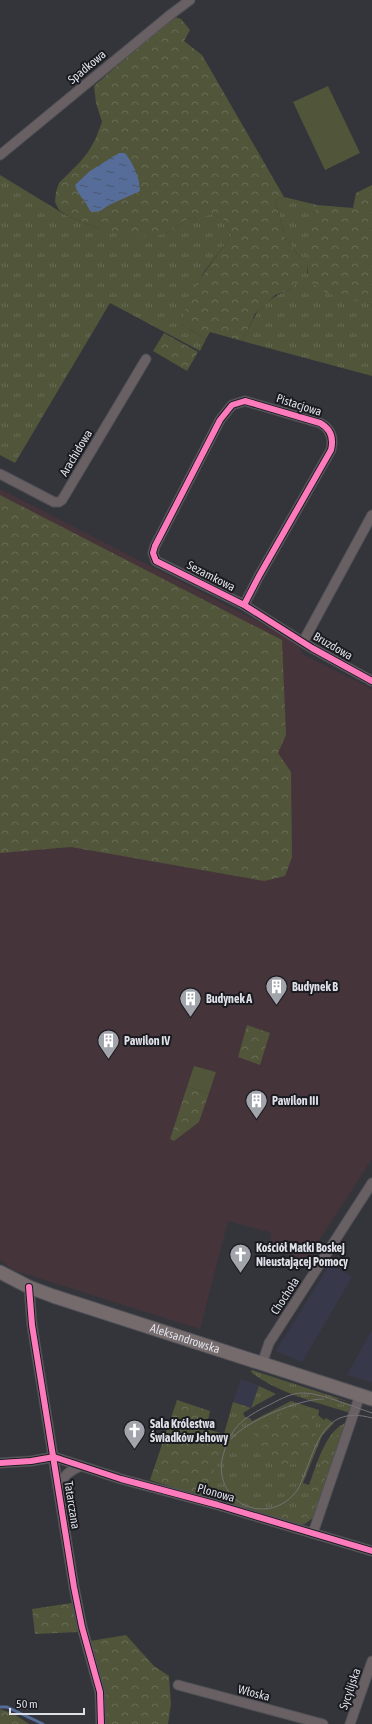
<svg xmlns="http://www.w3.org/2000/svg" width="372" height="1724" viewBox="0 0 372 1724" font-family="'Asap Condensed',sans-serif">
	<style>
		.built { fill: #37394a }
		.medical { fill: #45353b }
		.grass { fill: url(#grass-tufts) }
		.forest { fill: url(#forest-crowns) }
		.pitch { fill: #515539 }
		.water { fill: url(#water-ripples) }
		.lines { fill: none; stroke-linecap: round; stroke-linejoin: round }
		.stream { stroke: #566c99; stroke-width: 3 }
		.street-casing { stroke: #505156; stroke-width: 11 }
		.secondary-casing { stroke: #505156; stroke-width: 15 }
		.street { stroke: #696063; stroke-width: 9 }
		.secondary { stroke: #756b6d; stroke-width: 13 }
		.tram { stroke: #757175; stroke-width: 1 }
		.cycleway-casing { stroke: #1a1b20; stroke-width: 8 }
		.cycleway { stroke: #fd7abc; stroke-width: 6 }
		.labels { text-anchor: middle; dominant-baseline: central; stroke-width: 4; stroke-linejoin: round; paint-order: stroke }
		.street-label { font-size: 12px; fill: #dedfe7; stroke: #1a1b20 }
		.poi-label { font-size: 12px; font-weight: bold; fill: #dedfe7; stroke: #1a1b20; text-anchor: start }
	</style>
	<defs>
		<pattern id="grass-tufts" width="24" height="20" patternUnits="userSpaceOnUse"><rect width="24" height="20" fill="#515539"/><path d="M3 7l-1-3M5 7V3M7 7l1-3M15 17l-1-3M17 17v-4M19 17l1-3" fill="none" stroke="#6a6d56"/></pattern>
		<pattern id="forest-crowns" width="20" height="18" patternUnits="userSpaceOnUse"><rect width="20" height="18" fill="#515539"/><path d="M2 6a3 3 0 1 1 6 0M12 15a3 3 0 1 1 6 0" fill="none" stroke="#6a6d56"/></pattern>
		<pattern id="water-ripples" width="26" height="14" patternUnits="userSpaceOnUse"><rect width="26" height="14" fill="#566c99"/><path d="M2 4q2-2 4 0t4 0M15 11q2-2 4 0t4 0" fill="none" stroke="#4c586f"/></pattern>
	</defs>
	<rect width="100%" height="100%" fill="#34353b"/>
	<g class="built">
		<path d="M330,1264L352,1277L302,1362L276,1351Z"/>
		<path d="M372,1330V1382L347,1375Z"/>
		<path d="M241,1379L259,1386L251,1408L233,1402Z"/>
	</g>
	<path class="medical" d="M0,489L292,639L298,643L302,654L372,689V1159L306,1260L268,1246L272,1233L228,1221L200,1329L13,1270L0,1260Z"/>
	<g class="grass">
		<path d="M0,175L69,217L100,229L166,234L188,219L220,212L232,235L204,272L181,324L206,339L200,351L110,303L15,463L0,455Z"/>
		<path d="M284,197L317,205L311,234L307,273L372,305V376L242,341C255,314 261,300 291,289L300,258L285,237L275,200Z"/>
		<path d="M252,1370L353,1403L338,1399L337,1400L352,1405L350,1413C316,1402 279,1394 251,1372Z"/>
		<path d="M259,1386L276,1394L251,1408Z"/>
		<path d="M291,1401L319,1410V1412L318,1415L324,1420L326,1418L334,1423L322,1436L303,1483L309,1485C316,1467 326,1429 346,1423L314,1517L305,1524L298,1525L206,1498L233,1402L251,1408L243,1413L245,1417L250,1418L252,1421Z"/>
	</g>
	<g class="forest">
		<path d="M175,17L181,19L190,30L184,41L202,55L284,197L275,200L285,237L300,258V280L291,289L275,295L255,314L242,341L210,332L206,339L181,324C189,290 211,263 232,235L220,213L188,219L166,234L139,238L100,229L69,217L59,210L55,202L56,192L59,183L80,162L88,152L95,140L102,122L96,103L94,86L169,20Z"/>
		<path d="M372,185V305C358,299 341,300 327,293C322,291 313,285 310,281C303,267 312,220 317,205L353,208L356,193Z"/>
		<path d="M164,333L198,352L187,371L153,351Z"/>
		<path d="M0,495L282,640L286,735L278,753L291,772L292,857L285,876L264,881L71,847L0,853Z"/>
		<path d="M247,1025L270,1033L260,1065L238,1057Z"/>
		<path d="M187,1087L209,1093L199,1122L174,1141L170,1139Z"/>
		<path d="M177,1400L210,1411L206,1429L225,1434L206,1498L150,1480Z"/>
		<path d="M304,1408L314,1410L316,1413C313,1422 317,1429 316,1438C313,1457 303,1464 285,1465C281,1465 276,1466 272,1464C264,1460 258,1453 251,1446L255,1431L286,1411H300Z"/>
		<path d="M334,1435L339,1436V1441L311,1516L305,1522H297L275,1517V1512C282,1507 289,1507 295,1513H300L303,1507L311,1504L314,1496L311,1492L315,1477Z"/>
		<path d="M72,1603L78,1632L35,1634L32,1609Z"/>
		<path d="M126,1635L154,1666L169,1676L171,1704L168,1724H104V1693L90,1641Z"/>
		<path d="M0,1709L14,1714L29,1724H0Z"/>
	</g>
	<g class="pitch">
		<path d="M328,86L360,153L325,170L293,102Z"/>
		<path d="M194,1066L216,1072L209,1093L187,1087Z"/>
	</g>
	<path class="water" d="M119,153H125C133,163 140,178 140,191L109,205L100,211L93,212L90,211C86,201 77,194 75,185L90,171Z"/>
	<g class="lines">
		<path class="stream" d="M0,1707H7L43,1724"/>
		<defs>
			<g id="street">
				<path d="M0,155L170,15L190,0"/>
				<path d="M0,474L54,502H59L62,500L146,359"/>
				<path d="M244,605L259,576L331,450C334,438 331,429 320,423L245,401L232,405L220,420L155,546L153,553L156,561L244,605L312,648L372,681"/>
				<path d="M303,642L372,515"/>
				<path d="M29,1287L32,1325L74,1587L82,1627L100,1692L101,1724"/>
				<path d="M262,1364L269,1343L372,1183"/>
				<path d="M0,1463L31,1461L54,1457L121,1479L218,1505L372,1551"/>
				<path d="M58,1486C63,1476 70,1470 81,1466"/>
				<path d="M313,1533L360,1395"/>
				<path d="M178,1685L323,1724"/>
				<path d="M350,1724L372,1661"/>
			</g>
			<g id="secondary">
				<path id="s1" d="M0,1272L29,1287L53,1296L372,1399"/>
			</g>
		</defs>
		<use href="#street" class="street-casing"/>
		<use href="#secondary" class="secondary-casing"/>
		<use href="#street" class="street"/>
		<use href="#secondary" class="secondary"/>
		<g class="tram">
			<path d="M372,1413C354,1407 323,1394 305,1393C290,1392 276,1402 263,1408C241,1420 232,1427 224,1452C208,1503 270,1530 298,1489C316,1453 319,1403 372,1418"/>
			<path d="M231,1439C246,1421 299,1399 323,1399"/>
		</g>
		<defs>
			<g id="cycleway">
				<path d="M244,605L259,576L331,450C334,438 331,429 320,423L245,401L232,405L220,420L155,546L153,553L156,561L244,605L312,648L372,681"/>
				<path d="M29,1287L32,1325L74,1587L82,1627L100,1692L101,1724"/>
				<path d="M0,1463L31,1461L54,1457L121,1479L218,1505L372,1551"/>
			</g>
		</defs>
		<use href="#cycleway" class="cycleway-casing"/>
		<use href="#cycleway" class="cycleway"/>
	</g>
	<defs>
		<symbol id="building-pin" viewBox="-11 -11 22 30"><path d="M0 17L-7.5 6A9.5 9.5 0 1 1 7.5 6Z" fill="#a2a4ab" stroke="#1a1b20"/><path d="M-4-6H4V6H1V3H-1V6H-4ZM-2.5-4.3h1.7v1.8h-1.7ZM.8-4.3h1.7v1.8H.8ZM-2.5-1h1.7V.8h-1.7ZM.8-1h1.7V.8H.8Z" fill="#fff"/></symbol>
		<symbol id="church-pin" viewBox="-11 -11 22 30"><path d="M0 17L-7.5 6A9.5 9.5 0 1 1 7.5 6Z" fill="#a2a4ab" stroke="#1a1b20"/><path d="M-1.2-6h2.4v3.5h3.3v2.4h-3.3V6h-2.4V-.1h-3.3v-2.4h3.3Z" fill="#fff"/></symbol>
	</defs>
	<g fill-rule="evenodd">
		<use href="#building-pin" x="264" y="974" width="25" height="34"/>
		<use href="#building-pin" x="178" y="986" width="25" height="34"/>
		<use href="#building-pin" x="96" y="1028" width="25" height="34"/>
		<use href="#building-pin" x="244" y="1088" width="25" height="34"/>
		<use href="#church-pin" x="228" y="1242" width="25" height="34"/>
		<use href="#church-pin" x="122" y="1418" width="25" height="34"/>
	</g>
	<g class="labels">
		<g class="street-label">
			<text transform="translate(87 67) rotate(-40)">Spadkowa</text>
			<text transform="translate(299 405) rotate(18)">Pistacjowa</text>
			<text transform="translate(76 453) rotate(-59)">Arachidowa</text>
			<text transform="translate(211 576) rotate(27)">Sezamkowa</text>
			<text transform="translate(333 646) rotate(30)">Bruzdowa</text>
			<text transform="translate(285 1296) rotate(-57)">Chochoła</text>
			<text stroke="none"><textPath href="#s1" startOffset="197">Aleksandrowska</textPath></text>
			<text transform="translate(216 1493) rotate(16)">Plonowa</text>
			<text transform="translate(72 1505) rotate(81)">Tatarczana</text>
			<text transform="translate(350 1689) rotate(-71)">Sycylijska</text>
			<text transform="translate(254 1693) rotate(15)">Włoska</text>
		</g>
		<g class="poi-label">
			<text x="292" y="987">Budynek B</text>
			<text x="206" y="999">Budynek A</text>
			<text x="124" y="1041">Pawilon IV</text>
			<text x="272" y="1101">Pawilon III</text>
			<text x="256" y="1248">Kościół Matki Boskej<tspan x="256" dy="14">Nieustającej Pomocy</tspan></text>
			<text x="150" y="1424">Sala Królestwa<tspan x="150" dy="14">Świadków Jehowy</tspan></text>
		</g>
	</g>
	<path d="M10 1708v6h74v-6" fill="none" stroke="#dedfe7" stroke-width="2"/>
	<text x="16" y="1708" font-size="12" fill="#dedfe7" stroke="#1a1b20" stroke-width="3" paint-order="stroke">50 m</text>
</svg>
